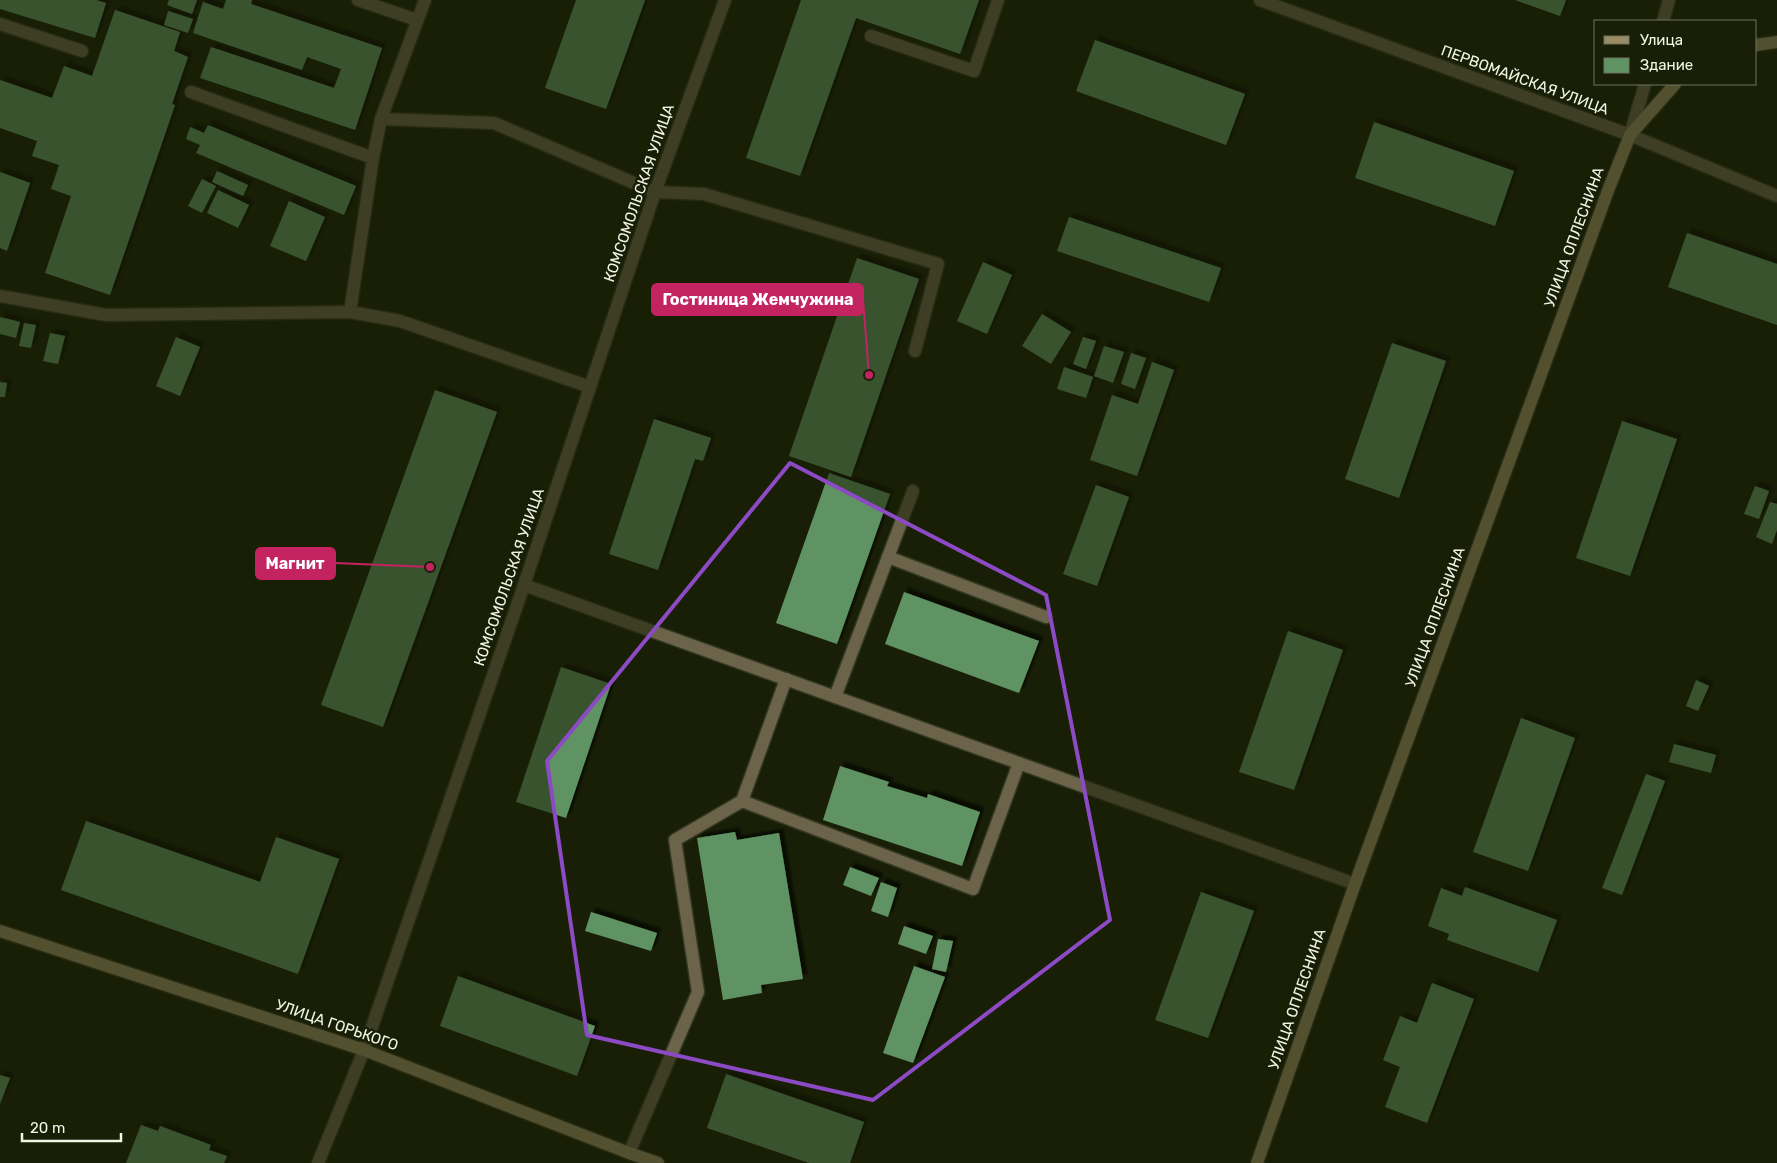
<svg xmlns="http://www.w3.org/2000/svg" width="1777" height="1163" viewBox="0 0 1777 1163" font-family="Rubik,sans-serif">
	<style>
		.building { fill: #5f9364; filter: url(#shadow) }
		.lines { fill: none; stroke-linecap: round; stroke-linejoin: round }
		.lane-casing { stroke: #333921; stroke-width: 15 }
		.street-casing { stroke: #333921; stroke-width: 15 }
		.secondary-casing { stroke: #333921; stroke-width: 15 }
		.lane { stroke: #6b644a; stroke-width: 12 }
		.street { stroke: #6b644a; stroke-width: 12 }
		.secondary { stroke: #998d63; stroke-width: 12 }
		.marked { fill: none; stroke: #8d4ac5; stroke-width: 4; stroke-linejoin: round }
		.labels { text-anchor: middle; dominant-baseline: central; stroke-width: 5; stroke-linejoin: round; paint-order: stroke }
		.street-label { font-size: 15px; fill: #f0f5e5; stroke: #191f06 }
		.leader { fill: none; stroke: #c42362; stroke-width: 2 }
		.callout-dot { fill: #c42362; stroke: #191f06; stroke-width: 2 }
		.callout { fill: #c42362; stroke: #c42362; stroke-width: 2 }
		.callout-label { font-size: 16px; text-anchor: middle; font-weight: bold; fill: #fff }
	</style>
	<defs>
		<filter id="shadow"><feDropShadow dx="4.5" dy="-4.5" stdDeviation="1" flood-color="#0009"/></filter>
	</defs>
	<rect width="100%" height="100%" fill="#191f06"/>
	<g class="building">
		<path d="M0,0H96L106,3L95,38L0,9Z"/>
		<path d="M169,0H197L192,14L167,5Z"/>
		<path d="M226,0H252L251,4L382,48L355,130L200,78L211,47L334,88L341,69L307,57L302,70L193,33L203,2L223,9Z"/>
		<path d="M576,0H645L606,109L545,88Z"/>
		<path d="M801,0H979L960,54L856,18L800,176L746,158Z"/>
		<path d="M1515,0H1566L1560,16Z"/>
		<path d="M115,10L180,32L174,51L188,57L172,104L175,105L110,295L45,273L71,196L51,189L59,165L32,156L37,141L0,128V80L52,98L64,66L92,76Z"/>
		<path d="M168,11L193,19L188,33L164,25Z"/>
		<path d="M1095,40L1245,94L1226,145L1076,91Z"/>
		<path d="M1374,122L1514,171L1495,226L1355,178Z"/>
		<path d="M208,125L356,186L344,215L196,153L200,145L186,139L190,127L204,133Z"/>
		<path d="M217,171L248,185L243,196L212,182Z"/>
		<path d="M0,172L30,183L7,251L0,248Z"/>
		<path d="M202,179L216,186L202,213L188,206Z"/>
		<path d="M218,190L249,205L238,228L207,213Z"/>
		<path d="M289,201L325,217L306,261L270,246Z"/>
		<path d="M1069,217L1221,268L1209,302L1057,251Z"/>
		<path d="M1687,233L1777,264V325L1668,287Z"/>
		<path d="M857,258L919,279L851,477L789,456Z"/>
		<path d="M983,262L1012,275L987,334L957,321Z"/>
		<path d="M1042,314L1071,332L1051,364L1022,346Z"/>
		<path d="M0,317L20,322L16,338L0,334Z"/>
		<path d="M24,323L36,325L31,348L19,346Z"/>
		<path d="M50,333L65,336L58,364L43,361Z"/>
		<path d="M176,337L200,347L180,396L156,386Z"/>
		<path d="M1083,337L1096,341L1086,369L1073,364Z"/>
		<path d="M1392,343L1446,361L1399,498L1345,479Z"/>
		<path d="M1104,346L1124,352L1113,383L1094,376Z"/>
		<path d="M1131,353L1146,358L1135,389L1121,384Z"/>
		<path d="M1152,362L1174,370L1137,476L1090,460L1112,395L1138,404Z"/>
		<path d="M1064,367L1093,377L1086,398L1057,389Z"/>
		<path d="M0,382L7,383L5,397H0Z"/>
		<path d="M435,390L497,412L383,727L321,705Z"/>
		<path d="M654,419L711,438L703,461L695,459L658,570L609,554Z"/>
		<path d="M1622,421L1677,439L1630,576L1576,558Z"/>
		<path d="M829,473L890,494L837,644L776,623Z"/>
		<path d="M1096,485L1129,497L1097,586L1063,574Z"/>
		<path d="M1755,486L1769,491L1759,519L1744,514Z"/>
		<path d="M1770,502L1777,504V530L1772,544L1756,537Z"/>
		<path d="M904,592L1039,641L1019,693L885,644Z"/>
		<path d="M1288,631L1343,650L1294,790L1239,772Z"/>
		<path d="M561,667L611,684L566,818L516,802Z"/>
		<path d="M1696,680L1709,686L1698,711L1686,706Z"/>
		<path d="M1521,718L1575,738L1528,871L1473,852Z"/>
		<path d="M1674,744L1716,755L1711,773L1669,762Z"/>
		<path d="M840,766L889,782L887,786L927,798L928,794L980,812L962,866L823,820Z"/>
		<path d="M1646,774L1665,781L1622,895L1602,888Z"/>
		<path d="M86,821L260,882L276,837L339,859L298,974L61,890Z"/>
		<path d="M735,832L737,840L779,833L803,979L761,985L762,993L723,1000L697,838Z"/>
		<path d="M850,867L879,878L871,896L843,885Z"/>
		<path d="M881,882L897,888L888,917L871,911Z"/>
		<path d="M1465,887L1557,920L1538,972L1447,940L1449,934L1428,926L1441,888L1462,896Z"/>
		<path d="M1201,892L1254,911L1208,1038L1155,1020Z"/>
		<path d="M591,912L657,933L651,951L585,931Z"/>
		<path d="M904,926L933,936L926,954L898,944Z"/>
		<path d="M938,939L953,941L946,972L932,969Z"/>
		<path d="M914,966L945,977L913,1063L883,1053Z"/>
		<path d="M458,976L595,1026L577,1076L440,1026Z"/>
		<path d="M1432,983L1474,999L1427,1123L1385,1107L1400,1067L1383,1060L1400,1016L1417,1023Z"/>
		<path d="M726,1074L864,1122L850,1163H809L707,1128Z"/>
		<path d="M0,1075L10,1078L0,1104Z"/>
		<path d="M141,1125L158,1131L160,1126L211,1145L209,1150L227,1156L224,1163H126Z"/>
	</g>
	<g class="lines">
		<defs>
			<g id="lane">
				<path d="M358,0L417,20"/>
				<path d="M0,24L82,51"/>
				<path d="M871,36L974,71L998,0"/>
				<path d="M191,92L373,158"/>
				<path d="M381,119L494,123L655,192L704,194L938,264L915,351"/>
				<path d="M0,296L106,315L350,312L400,321L590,387"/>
				<path d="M350,312L373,158L381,119L425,0"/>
				<path d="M888,557L1046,617"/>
				<path d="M524,585L1355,884"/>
				<path d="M786,679L742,801L973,889L1019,763"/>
				<path d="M835,697L913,491"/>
				<path d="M629,1153L698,992L675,840L742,801"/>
			</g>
			<g id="street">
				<path d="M1260,0L1630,135L1777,196"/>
				<path d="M1663,21L1669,0"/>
				<path d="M1630,135L1645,84"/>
				<path d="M318,1163L364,1050L524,585L655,192L725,0"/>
			</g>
			<g id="secondary">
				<path d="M1756,45L1777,42"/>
				<path d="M0,931L364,1050L629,1153L658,1163"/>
				<path d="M1257,1163L1355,884L1609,188L1630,135L1675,84"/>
			</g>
		</defs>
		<use href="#lane" class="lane-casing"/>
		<use href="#street" class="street-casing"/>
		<use href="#secondary" class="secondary-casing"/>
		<use href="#lane" class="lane"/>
		<use href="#street" class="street"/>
		<use href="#secondary" class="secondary"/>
	</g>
	<path d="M0 0H1777V1163H0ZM790,463L1046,595L1110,920L873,1100L587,1035L547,761Z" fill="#191f06" fill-opacity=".55" fill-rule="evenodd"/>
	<path class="marked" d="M790,463L1046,595L1110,920L873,1100L587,1035L547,761Z"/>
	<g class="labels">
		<g class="street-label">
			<text transform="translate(1525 80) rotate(20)">ПЕРВОМАЙСКАЯ УЛИЦА</text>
			<text transform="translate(639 193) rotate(-71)">КОМСОМОЛЬСКАЯ УЛИЦА</text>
			<text transform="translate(1574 237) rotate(-70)">УЛИЦА ОПЛЕСНИНА</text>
			<text transform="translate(509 577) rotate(-71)">КОМСОМОЛЬСКАЯ УЛИЦА</text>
			<text transform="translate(1435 617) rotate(-70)">УЛИЦА ОПЛЕСНИНА</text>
			<text transform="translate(1297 999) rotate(-71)">УЛИЦА ОПЛЕСНИНА</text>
			<text transform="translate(337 1025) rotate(19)">УЛИЦА ГОРЬКОГО</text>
		</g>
	</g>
	<path class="leader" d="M869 375L863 299M430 567L335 563"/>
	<g class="callout-dot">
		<circle cx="869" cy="375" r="5"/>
		<circle cx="430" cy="567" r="5"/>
	</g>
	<g class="callout">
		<rect x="652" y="284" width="211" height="31" rx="5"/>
		<rect x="256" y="548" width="79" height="31" rx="5"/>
	</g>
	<g class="callout-label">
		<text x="758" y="305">Гостиница Жемчужина</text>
		<text x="295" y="569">Магнит</text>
	</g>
	<rect x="1594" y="20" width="162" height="65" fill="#191f06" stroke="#6f755f"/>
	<rect x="1604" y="36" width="25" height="8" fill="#998d63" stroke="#6f755f"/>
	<text x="1640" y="45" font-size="15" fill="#f0f5e5">Улица</text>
	<rect x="1604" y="58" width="25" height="15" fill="#5f9364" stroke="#6f755f"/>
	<text x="1640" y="70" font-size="15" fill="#f0f5e5">Здание</text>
	<path d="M22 1133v8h99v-8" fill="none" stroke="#f0f5e5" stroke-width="2.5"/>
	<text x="30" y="1133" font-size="15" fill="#f0f5e5" stroke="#191f06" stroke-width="4" paint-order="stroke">20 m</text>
</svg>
